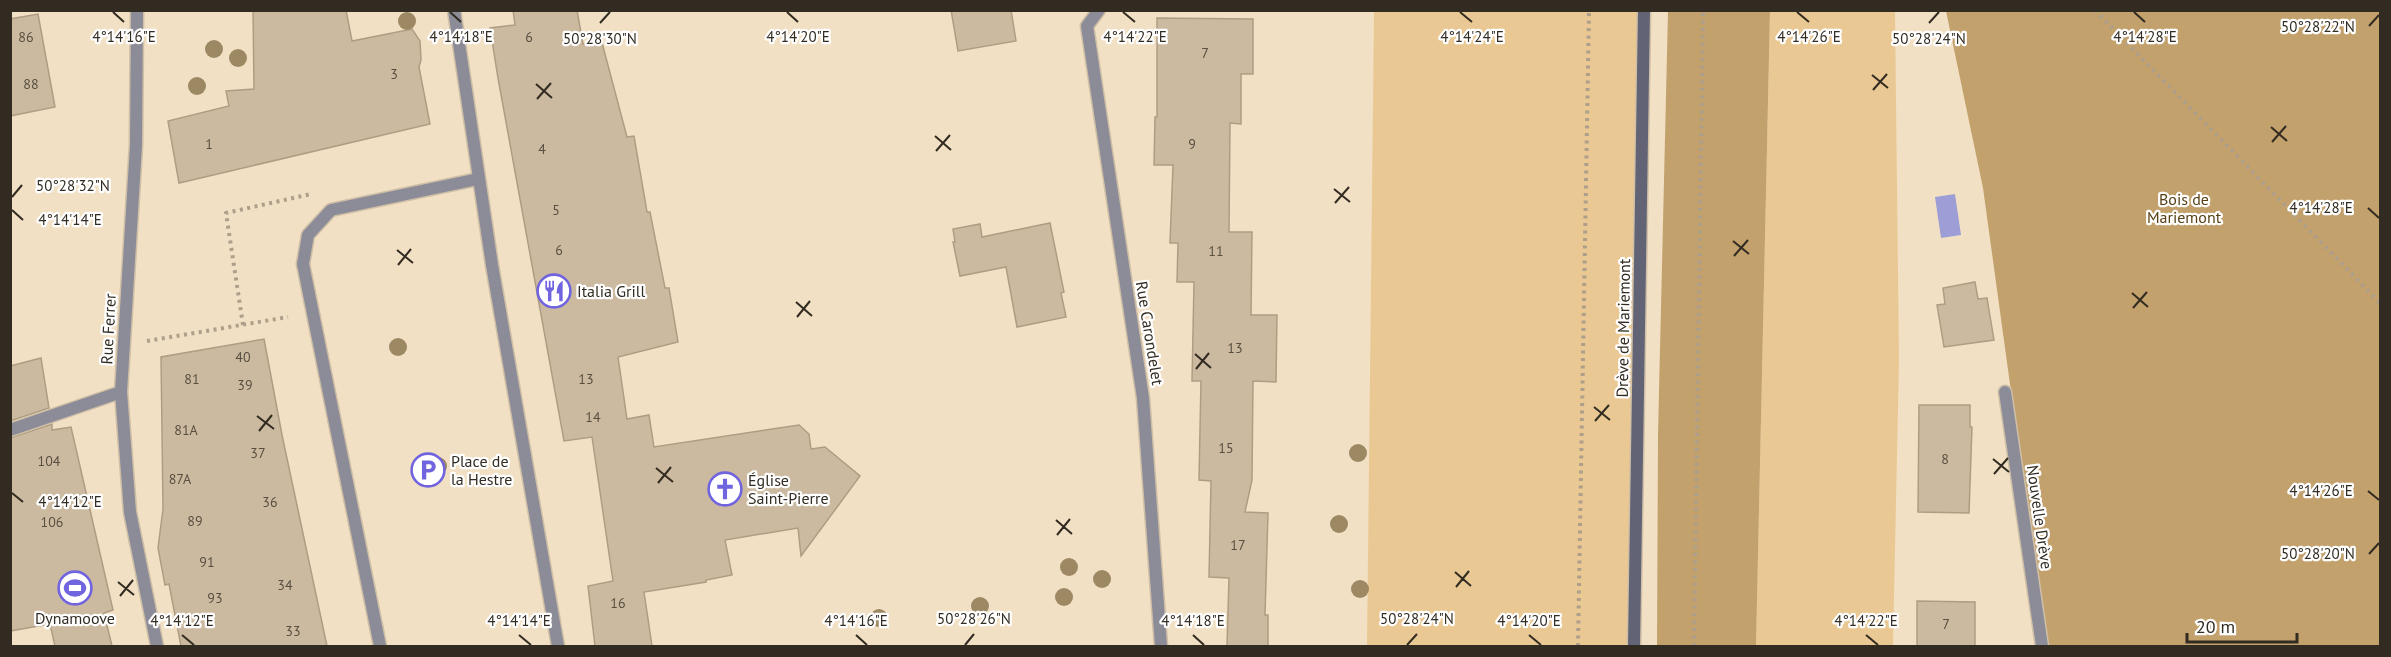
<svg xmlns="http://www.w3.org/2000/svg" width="2391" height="657" viewBox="0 0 2391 657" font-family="'PT Sans',sans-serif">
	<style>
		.green { fill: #eac893 }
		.forest { fill: #c3a16d }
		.water { fill: #9d9ed5 }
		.building { fill: #ccbaa0; stroke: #ae9d83; stroke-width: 1.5 }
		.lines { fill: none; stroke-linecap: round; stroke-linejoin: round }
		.lane-casing { stroke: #cfbfa7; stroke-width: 15 }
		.street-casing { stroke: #cfbfa7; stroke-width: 15 }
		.secondary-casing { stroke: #cfbfa7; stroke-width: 15 }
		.path { stroke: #ad9f8a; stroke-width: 4; stroke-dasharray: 3 4.5; stroke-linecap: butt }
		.lane { stroke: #8b8c98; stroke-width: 12 }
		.street { stroke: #8b8c98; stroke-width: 12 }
		.secondary { stroke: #626374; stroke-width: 12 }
		.tree { fill: #9d8864 }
		.ticks { fill: none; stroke: #322b21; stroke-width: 2 }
		.labels { text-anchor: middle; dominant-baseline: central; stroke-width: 4.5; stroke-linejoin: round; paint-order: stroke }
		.number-label { font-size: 14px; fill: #584f41 }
		.park-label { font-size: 16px; fill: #584016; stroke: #fff }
		.poi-label { font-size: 16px; fill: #322b21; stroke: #fff; text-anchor: start }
		.street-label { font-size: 16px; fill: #322b21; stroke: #fff }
		.ticks-label { font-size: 15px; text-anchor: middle; fill: #322b21; stroke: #fff; stroke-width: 4.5; stroke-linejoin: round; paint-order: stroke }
	</style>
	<rect width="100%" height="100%" fill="#f2e0c4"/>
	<g class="green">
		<path d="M1374,11H1644L1634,646H1367Z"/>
		<path d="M1770,11H1895L1899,360L1893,646H1756Z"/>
	</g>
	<g class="forest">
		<path d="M1668,11H1770L1756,646H1657L1658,434Z"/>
		<path d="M1946,11H2380V646H2046L1983,188Z"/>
	</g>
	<path class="water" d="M1955,194L1961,235L1941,238L1935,197Z"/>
	<g class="building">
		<path d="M253,10H346L352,41L412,29L420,41L421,60L419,67L430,124L179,183L168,121L229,106L226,91L254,89Z"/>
		<path d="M513,10H577L583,44L601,39L627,137L634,136L647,212H650L665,288H669L678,342L618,357L627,419L649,415L654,447L799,425L809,434L811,449L825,447L860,476L801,556L798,528L725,540L732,575L706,580V582L644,592L652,646H595L588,586L613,581L592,437L564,441L498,78L490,28L515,25Z"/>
		<path d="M951,10H1011L1016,41L958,51Z"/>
		<path d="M38,14L55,107L10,116V19Z"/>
		<path d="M1157,18L1253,19V74H1241V124L1230,123L1229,232H1252L1251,315H1277L1276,382L1253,381L1252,480L1245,512L1268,513L1265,615H1268V646H1227L1229,578L1209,577L1211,481L1199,480L1201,381H1192L1194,282H1177L1178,243H1170L1173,165H1154L1155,117H1157Z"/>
		<path d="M1050,223L1064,292L1061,293L1066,317L1017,327L1006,267L960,276L953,242H955L953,229L980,224L982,237Z"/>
		<path d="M1975,282L1978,299L1987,298L1994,340L1944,347L1937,305L1945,304L1943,288Z"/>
		<path d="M264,339L282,435L327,646H181L169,584L165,585L158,548L163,509L161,357Z"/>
		<path d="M41,358L49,408L10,421V366Z"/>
		<path d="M1919,405H1970V427H1972L1969,513L1918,512Z"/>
		<path d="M52,424V430L71,427L113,610L104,613L112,646H55L50,624L10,631V438Z"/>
		<path d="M1917,601L1975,602V646H1917Z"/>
	</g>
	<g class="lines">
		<defs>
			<path id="lane" d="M380,646L303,264L308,235L331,210L478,179"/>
			<g id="street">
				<path d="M137,10L136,145L121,392L130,512L157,646"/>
				<path d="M454,10L492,265L558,646"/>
				<path d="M1099,10L1087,26L1143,398L1161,646"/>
				<path d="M2005,392L2042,646"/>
				<path d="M10,430L121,392"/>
			</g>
			<path id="secondary" d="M1634,646L1644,10"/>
		</defs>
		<use href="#lane" class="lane-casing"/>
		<use href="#street" class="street-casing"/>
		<use href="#secondary" class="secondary-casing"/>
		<g class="path">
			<path d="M2095,10L2380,303"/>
			<path d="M243,325L226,213L311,194"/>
			<path d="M147,341L288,317"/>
			<path d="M1578,646L1589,10"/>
			<path d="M1694,646L1703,10"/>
		</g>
		<use href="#lane" class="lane"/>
		<use href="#street" class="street"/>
		<use href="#secondary" class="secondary"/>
	</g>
	<g class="tree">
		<circle cx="407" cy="21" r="9"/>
		<circle cx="214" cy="49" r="9"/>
		<circle cx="238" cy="58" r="9"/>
		<circle cx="197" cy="86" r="9"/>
		<circle cx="398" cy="347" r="9"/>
		<circle cx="1358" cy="453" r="9"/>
		<circle cx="438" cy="466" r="9"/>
		<circle cx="1339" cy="524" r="9"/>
		<circle cx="1069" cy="567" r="9"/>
		<circle cx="1102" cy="579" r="9"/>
		<circle cx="1360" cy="589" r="9"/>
		<circle cx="1064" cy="597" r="9"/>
		<circle cx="980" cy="606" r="9"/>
		<circle cx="879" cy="618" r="9"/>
	</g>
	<path class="ticks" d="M113,12L124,22M450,12L461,22M787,12L798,22M1123,12L1135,22M1460,12L1472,22M1797,12L1809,22M2134,12L2145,22M600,23L610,12M1929,23L1939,12M2369,26L2379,15M1872,75L1888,88M536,84L552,98M1873,90L1887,74M537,99L551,83M2271,127L2287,141M935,136L951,150M2272,142L2286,126M936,151L950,135M1334,189L1350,202M12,197L22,185M1335,203L1349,187M2368,208L2379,218M12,210L23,220M1733,241L1749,254M397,250L413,263M1734,256L1748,240M398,265L411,249M2132,293L2148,307M796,302L812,316M2133,308L2147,292M797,317L810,301M1195,354L1211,368M1196,369L1209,353M1594,407L1610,420M257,416L274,429M1595,421L1609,405M259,431L272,415M1993,459L2009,472M656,468L673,482M1994,474L2008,458M658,483L671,467M2368,491L2379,500M12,493L23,502M1056,520L1072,534M1057,535L1070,519M2369,554L2379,543M1455,572L1471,586M118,582L134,595M1456,587L1469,571M120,596L133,580M182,635L194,645M519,635L531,645M856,635L867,645M1193,635L1204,645M1529,635L1541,645M1866,635L1878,645M965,645L974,634M1407,645L1417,634"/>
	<defs>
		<symbol id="restaurant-ring" viewBox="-11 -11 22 22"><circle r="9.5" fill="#fff" stroke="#7064df" stroke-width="1.5"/><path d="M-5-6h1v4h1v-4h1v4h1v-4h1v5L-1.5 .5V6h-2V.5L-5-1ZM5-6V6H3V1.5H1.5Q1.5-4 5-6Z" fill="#7064df"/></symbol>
		<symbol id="parking-ring" viewBox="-11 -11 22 22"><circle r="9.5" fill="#fff" stroke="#7064df" stroke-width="1.5"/><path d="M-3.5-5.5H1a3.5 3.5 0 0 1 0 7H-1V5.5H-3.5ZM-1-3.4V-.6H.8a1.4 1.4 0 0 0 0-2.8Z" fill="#7064df"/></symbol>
		<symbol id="church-ring" viewBox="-11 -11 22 22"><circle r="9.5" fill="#fff" stroke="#7064df" stroke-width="1.5"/><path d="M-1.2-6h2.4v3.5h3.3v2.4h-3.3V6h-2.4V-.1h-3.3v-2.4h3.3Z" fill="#7064df"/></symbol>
		<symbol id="stadium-ring" viewBox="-11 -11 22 22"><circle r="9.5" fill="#fff" stroke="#7064df" stroke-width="1.5"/><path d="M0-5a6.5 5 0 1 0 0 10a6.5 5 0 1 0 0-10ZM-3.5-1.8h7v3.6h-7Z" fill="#7064df"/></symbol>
	</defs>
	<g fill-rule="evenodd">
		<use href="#restaurant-ring" x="535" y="272" width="38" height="38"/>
		<use href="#parking-ring" x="409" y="451" width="38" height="38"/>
		<use href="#church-ring" x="706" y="470" width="38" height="38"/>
		<use href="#stadium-ring" x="56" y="569" width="38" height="38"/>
	</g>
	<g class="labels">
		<g class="number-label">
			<text x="26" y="37">86</text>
			<text x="529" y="37">6</text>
			<text x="1205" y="53">7</text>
			<text x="394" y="74">3</text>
			<text x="31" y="84">88</text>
			<text x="209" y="144">1</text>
			<text x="1192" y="144">9</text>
			<text x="542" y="149">4</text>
			<text x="556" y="210">5</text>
			<text x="559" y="250">6</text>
			<text x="1216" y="251">11</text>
			<text x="1235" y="348">13</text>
			<text x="243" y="357">40</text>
			<text x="192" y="379">81</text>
			<text x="586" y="379">13</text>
			<text x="245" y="385">39</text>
			<text x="593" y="417">14</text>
			<text x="186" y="430">81A</text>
			<text x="1226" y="448">15</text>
			<text x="258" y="453">37</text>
			<text x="1945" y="459">8</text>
			<text x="49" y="461">104</text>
			<text x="180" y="479">87A</text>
			<text x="270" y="502">36</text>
			<text x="195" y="521">89</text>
			<text x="52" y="522">106</text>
			<text x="1238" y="545">17</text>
			<text x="207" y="562">91</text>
			<text x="285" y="585">34</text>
			<text x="215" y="598">93</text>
			<text x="618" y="603">16</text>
			<text x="1946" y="624">7</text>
			<text x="293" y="631">33</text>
		</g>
		<g class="park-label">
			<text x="2184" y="199">Bois de<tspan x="2184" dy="18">Mariemont</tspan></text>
		</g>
		<g class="poi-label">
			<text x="577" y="291">Italia Grill</text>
			<text x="451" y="461">Place de<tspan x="451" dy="18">la Hestre</tspan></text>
			<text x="748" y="480">Église<tspan x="748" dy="18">Saint-Pierre</tspan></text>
			<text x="75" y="618" text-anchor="middle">Dynamoove</text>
		</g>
		<g class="street-label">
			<text transform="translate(1623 328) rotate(-89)">Drève de Mariemont</text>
			<text transform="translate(108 329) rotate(-87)">Rue Ferrer</text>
			<text transform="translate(1150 333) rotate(81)">Rue Carondelet</text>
			<text transform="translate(2040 517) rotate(82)">Nouvelle Drève</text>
		</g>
	</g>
	<g class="ticks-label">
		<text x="2318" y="32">50°28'22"N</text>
		<text x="1809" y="42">4°14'26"E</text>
		<text x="2145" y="42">4°14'28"E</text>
		<text x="124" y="42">4°14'16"E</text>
		<text x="461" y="42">4°14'18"E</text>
		<text x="798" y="42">4°14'20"E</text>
		<text x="1135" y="42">4°14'22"E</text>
		<text x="1472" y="42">4°14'24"E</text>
		<text x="600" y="44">50°28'30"N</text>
		<text x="1929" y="44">50°28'24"N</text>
		<text x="73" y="191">50°28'32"N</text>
		<text x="2321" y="213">4°14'28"E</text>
		<text x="70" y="225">4°14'14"E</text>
		<text x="2321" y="496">4°14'26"E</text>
		<text x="70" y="507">4°14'12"E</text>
		<text x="2318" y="559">50°28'20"N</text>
		<text x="974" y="624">50°28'26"N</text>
		<text x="1417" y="624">50°28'24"N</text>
		<text x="182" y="626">4°14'12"E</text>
		<text x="519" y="626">4°14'14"E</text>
		<text x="856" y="626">4°14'16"E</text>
		<text x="1193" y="626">4°14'18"E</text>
		<text x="1529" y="626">4°14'20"E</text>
		<text x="1866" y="626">4°14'22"E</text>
	</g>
	<rect width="2391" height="657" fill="none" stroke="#322b21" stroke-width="24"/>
	<path d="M2187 633v9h110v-9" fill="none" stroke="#322b21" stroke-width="3"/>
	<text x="2196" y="633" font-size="18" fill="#322b21" stroke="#ffffff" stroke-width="4.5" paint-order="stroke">20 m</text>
</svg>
